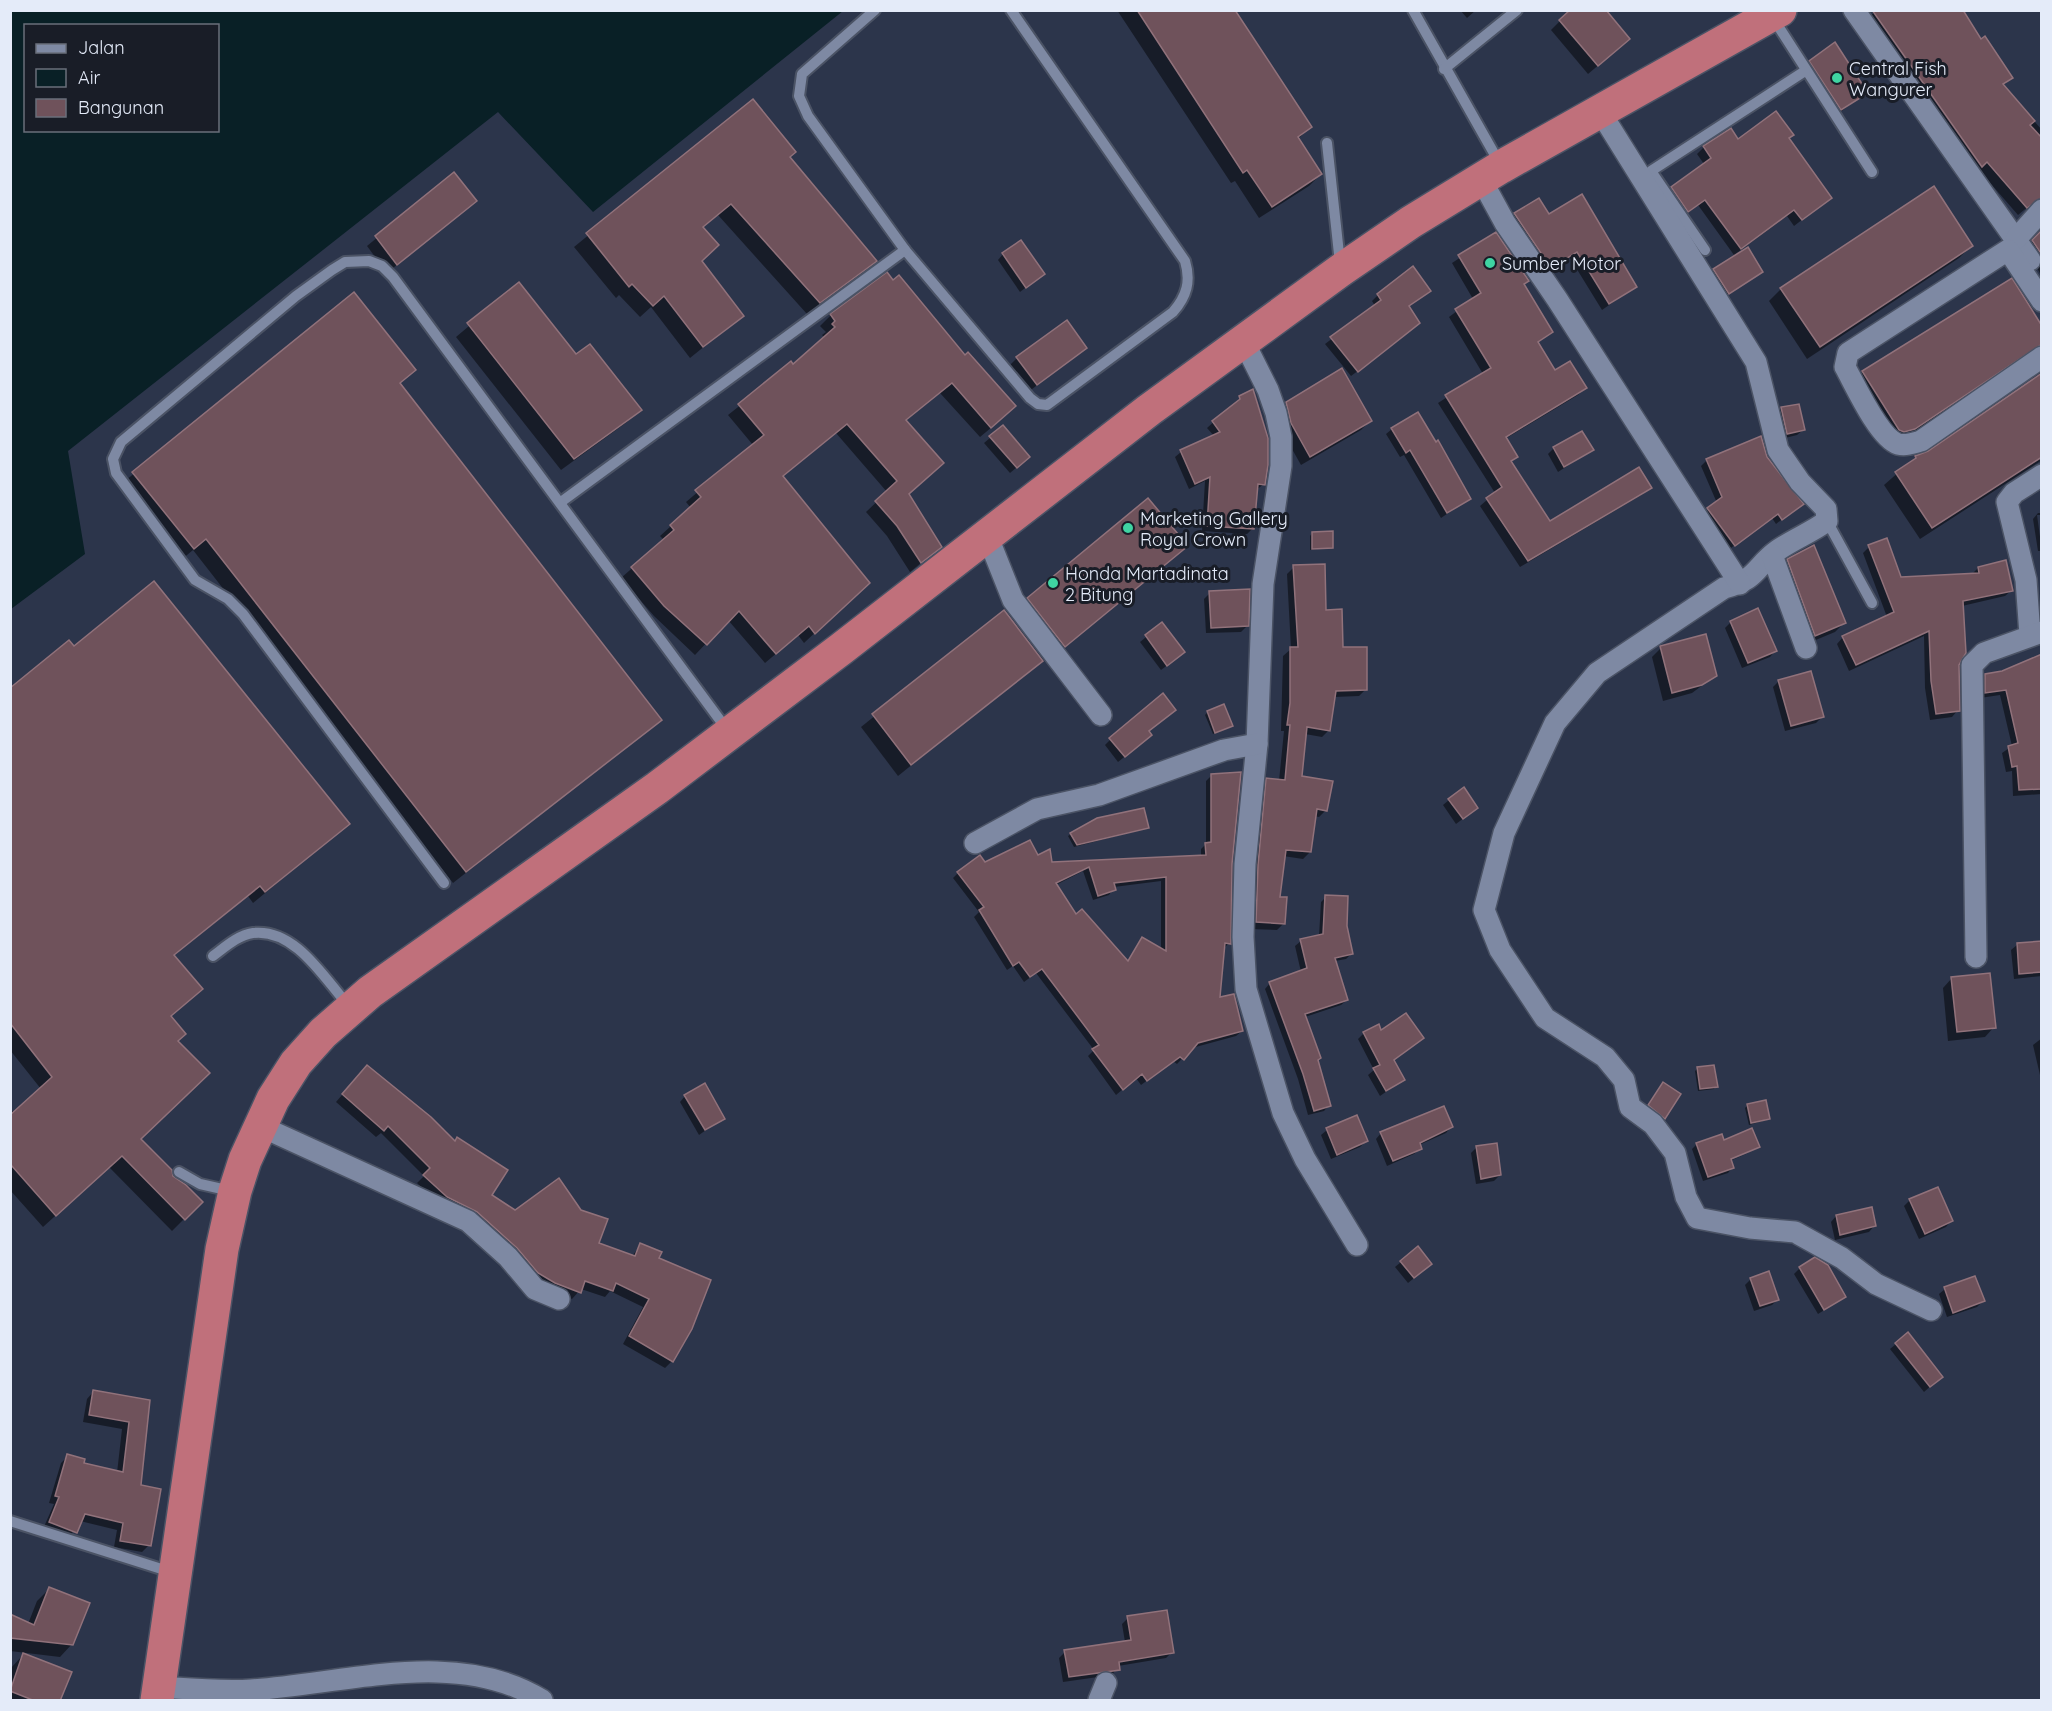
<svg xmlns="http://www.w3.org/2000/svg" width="2052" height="1711" viewBox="0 0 2052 1711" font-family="Quicksand,sans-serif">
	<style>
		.water { fill: #092026; fill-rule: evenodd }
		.shadow { fill: #0007; fill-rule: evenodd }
		.building { fill: #6f525b; stroke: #91727b; stroke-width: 1.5; fill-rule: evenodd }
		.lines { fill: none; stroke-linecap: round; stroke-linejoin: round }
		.lane-casing { stroke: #4b5365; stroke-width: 14 }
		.street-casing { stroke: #4b5365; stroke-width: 24 }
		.highway-casing { stroke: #4b5365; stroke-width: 36 }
		.lane { stroke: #7e89a3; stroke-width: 10 }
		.street { stroke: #7e89a3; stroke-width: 21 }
		.highway { stroke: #c0707b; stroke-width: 33 }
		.poi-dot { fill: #3fd4a2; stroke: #191d27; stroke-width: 2 }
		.labels { text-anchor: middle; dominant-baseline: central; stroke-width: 6; stroke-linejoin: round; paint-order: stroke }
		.poi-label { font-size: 18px; fill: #e4ebf9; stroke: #191d27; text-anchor: start }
	</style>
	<rect width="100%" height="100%" fill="#2c354b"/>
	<path class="water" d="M11,10H843V11L593,212L498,112L68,451L85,554L11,609ZM26,26H218V130H26Z"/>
	<g class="shadow">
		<path d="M1117,10H1233L1310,127L1298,139L1321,174L1309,186L1259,218L1235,181L1231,183Z"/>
		<path d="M1460,10H1476L1467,18Z"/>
		<path d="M1877,10L1981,41L2011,78L2003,86L2042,130V195L2018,215L1978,169L1865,21Z"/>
		<path d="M1560,21L1619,48L1588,74L1551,30Z"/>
		<path d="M1810,62L1866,93L1832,118L1801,71Z"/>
		<path d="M752,101L788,158L875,261L863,273L807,314L718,215L702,228L700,262L742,316L690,358L651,307L640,317L619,295L616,298L574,247Z"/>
		<path d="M1730,130L1738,141L1788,139L1830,198L1794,226L1787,216L1734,255L1698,205L1681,218L1665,195L1704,164L1697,154L1704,147Z"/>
		<path d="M454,174L475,201L387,273L367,246Z"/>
		<path d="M1515,214L1549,216L1635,287L1602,310L1570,258L1544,274L1508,221Z"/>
		<path d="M2042,231V277L2026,248Z"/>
		<path d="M1496,234L1527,281L1523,285L1552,332L1537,343L1554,372L1585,388L1578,395L1505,439L1516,457L1510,463L1550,523L1650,487L1643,494L1520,567L1480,506L1495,493L1438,403L1483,374L1449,317L1473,299L1452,263Z"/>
		<path d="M1971,246L1959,258L1807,359L1769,301L1781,289Z"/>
		<path d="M1003,254L1043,274L1020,292L998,260Z"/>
		<path d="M1413,268L1423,296L1407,307L1402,338L1351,376L1325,344L1375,306L1372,301L1378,295Z"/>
		<path d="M1714,270L1761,272L1722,298L1708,276Z"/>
		<path d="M887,274L1004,417L980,437L940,393L905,421L907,495L940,547L910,572L887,536L866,512L887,492L836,433L782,477L857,593L804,643L798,635L765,663L728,620L695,655L654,616L621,578L664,540L660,536L691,508L686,502L753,445L728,415L825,338L822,335L826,332L820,326L831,315Z"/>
		<path d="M519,284L576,356L640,410L627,422L561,470L456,337Z"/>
		<path d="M353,295L414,370L399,384L660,720L453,883L193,550L181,560L120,485Z"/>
		<path d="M2042,329V350L2037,354L2021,358L1902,441L1851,384L1863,372Z"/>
		<path d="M1085,348L1027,393L1008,367L1017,358Z"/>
		<path d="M2042,374V460L1920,539L1884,485L1916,457L1929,453Z"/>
		<path d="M1240,398L1264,484L1256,490L1253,528L1247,534L1202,531L1205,481L1189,489L1175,457L1181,452L1214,436L1207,428Z"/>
		<path d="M1287,403L1370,421L1361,430L1301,465L1283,433L1277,412Z"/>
		<path d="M1798,405L1803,430L1797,435L1781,439L1775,415L1781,409Z"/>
		<path d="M1003,427L1023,462L1010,473L984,443Z"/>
		<path d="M1392,429L1469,499L1441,518L1404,455L1400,457L1386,434Z"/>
		<path d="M1554,448L1592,450L1558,472L1548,454Z"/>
		<path d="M1766,458L1795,509L1776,524L1772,518L1728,550L1702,515L1717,503L1701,466L1707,460Z"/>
		<path d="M2038,513H2042V528L2040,515H2037L2042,551H2038L2033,519Z"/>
		<path d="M1312,533L1332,547L1310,550V536Z"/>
		<path d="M1186,546L1052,658L1016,611L1028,599Z"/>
		<path d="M1869,547L1900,579L1971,575L1978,568L2012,590L2005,596L1962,606L1958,710L1952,717L1930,720L1925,688L1924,636L1849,671L1837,644L1843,637L1887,617L1863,553Z"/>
		<path d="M1788,560L1844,623L1835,632L1806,644L1779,570Z"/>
		<path d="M1294,567L1324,611L1341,648L1365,690L1359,696L1334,697L1329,730L1322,737L1305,734L1300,777L1326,810L1319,817L1314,816L1310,852L1303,859L1283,856L1279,898L1284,923L1277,930L1250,929L1260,786L1267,780L1279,781L1284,731H1281L1283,656L1291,649L1287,574Z"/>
		<path d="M1210,593L1247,626L1241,632L1206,633L1204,599Z"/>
		<path d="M1004,612L1041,661L898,776L861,727Z"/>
		<path d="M1731,622L1775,651L1770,657L1742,668L1725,628Z"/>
		<path d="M1162,624L1177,658L1161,670L1140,642Z"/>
		<path d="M74,648L348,824L253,903L248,896L173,956L201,989L170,1017L176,1041L139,1139L172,1177L201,1202L172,1231L109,1167L43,1227L10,1190V1109L15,1113L41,1089L10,1050V690Z"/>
		<path d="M1661,648L1715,676L1692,693L1663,701L1652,657Z"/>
		<path d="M2042,656V794L2013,796L2012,771L2006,772L2002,753L2012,746L2000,695L1980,698L1979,681L1986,675L2003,672Z"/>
		<path d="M1779,681L1822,717L1816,723L1785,731L1773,687Z"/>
		<path d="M1208,712L1231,726L1213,734L1205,715Z"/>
		<path d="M1148,732L1144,741L1118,762L1105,745L1110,740Z"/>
		<path d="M1212,775L1231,864L1229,943L1224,948L1218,999L1242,1031L1236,1036L1192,1048L1177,1064L1173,1061L1141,1085L1136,1078L1116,1095L1088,1056L1094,1050L1036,973L1024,982L1013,966L1007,970L974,917L979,912L953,878L958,873L985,864L1037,857L1051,864L1201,857V849L1206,844V781ZM1083,871L1093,900L1109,895L1114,887L1161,881V949L1143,939L1127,962L1076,916L1056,885Z"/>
		<path d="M1449,800L1477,808L1456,824L1443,805Z"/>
		<path d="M1147,828L1074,847L1068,836L1071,834Z"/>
		<path d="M1326,897L1345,926L1352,953L1346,959L1335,961L1347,1000L1341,1005L1305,1017L1329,1105L1324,1111L1308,1115L1298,1079L1265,989L1270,983L1301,972L1295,946L1301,941L1319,936L1321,902Z"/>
		<path d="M2042,942V976L2014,979L2011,950L2017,945Z"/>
		<path d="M1952,978L1994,1027L1985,1037L1948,1041L1943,988Z"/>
		<path d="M1381,1032L1423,1038L1393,1061L1403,1080L1380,1096L1368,1075L1374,1070L1358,1039L1364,1033Z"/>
		<path d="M2042,1038V1075H2040L2033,1045Z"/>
		<path d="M1697,1069L1716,1086L1714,1089L1698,1091L1695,1071Z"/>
		<path d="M360,1074L489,1196L515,1212L632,1256L641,1245L657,1259L672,1361L665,1368L623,1344L643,1307L610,1291L605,1297L581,1289L572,1299L531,1280L440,1204L417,1183L424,1176L381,1133L376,1137L336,1102Z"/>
		<path d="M1663,1084L1664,1118L1658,1124L1644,1111Z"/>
		<path d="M685,1096L723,1118L699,1135L680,1102Z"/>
		<path d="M1748,1105L1769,1119L1749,1125L1745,1108Z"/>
		<path d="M1451,1127L1446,1133L1419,1145L1420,1148L1414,1154L1387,1166L1376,1139L1381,1133Z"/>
		<path d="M1327,1130L1366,1141L1360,1147L1331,1159L1321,1135Z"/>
		<path d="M1723,1142L1758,1146L1723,1160L1724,1163L1753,1151L1730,1161L1732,1168L1728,1173L1703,1181L1692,1149L1697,1144Z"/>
		<path d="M1477,1147L1500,1175L1494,1181L1476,1184L1471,1153Z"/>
		<path d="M1910,1200L1951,1221L1946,1227L1919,1239L1904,1206Z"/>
		<path d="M1836,1216L1874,1226L1869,1232L1835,1240L1831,1222Z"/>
		<path d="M1401,1262L1424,1270L1408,1283L1395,1267Z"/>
		<path d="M1800,1268L1845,1297L1818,1314L1794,1274Z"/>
		<path d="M1975,1278L1983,1301L1977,1307L1947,1317L1939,1294L1945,1289Z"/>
		<path d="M1751,1279L1778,1299L1772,1305L1754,1311L1745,1285Z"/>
		<path d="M1896,1344L1941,1377L1924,1392L1890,1349Z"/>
		<path d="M93,1392L149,1401L139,1486L149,1545L142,1552L114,1547L117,1530L80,1521L68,1539L43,1529L54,1504L49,1503L61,1463L68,1456L82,1464L117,1473L122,1429L83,1422L87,1399Z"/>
		<path d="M49,1589L72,1644L60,1657L10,1651V1620L28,1624L37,1601Z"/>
		<path d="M1128,1618L1172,1652L1166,1658L1118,1666L1112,1675L1063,1682L1059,1658L1065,1652L1125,1642L1122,1624Z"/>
		<path d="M23,1655L57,1700H10V1669Z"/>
	</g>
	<g class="building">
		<path d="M1137,10H1235L1312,127L1298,137L1322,174L1272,207L1247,170L1243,173Z"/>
		<path d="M1570,10H1606L1630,39L1598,66L1559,20Z"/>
		<path d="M1872,10H1963L1981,39L1985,36L2013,78L2003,84L2035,121L2030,125L2042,138V198L2027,208L1987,162L1982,167Z"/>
		<path d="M1835,42L1868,93L1841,110L1809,61Z"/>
		<path d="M753,99L796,152L790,157L877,261L820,303L731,204L703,227L719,245L702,261L744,316L703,347L664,296L653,306L632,284L629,287L586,233Z"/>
		<path d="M1776,111L1794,135L1789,138L1832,198L1802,220L1794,210L1741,249L1705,200L1688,212L1671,187L1711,158L1703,146L1731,128L1738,139Z"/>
		<path d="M454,172L477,201L397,265L375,236Z"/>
		<path d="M1934,186L1973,246L1820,347L1780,288Z"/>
		<path d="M1582,194L1637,287L1609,304L1577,252L1551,268L1514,213L1539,198L1549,214Z"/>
		<path d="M2042,230V255L2032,240Z"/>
		<path d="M1496,232L1529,281L1524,284L1553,332L1538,342L1555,370L1570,361L1587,388L1506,437L1518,457L1511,461L1550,521L1639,467L1652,488L1528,561L1486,498L1502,487L1445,395L1491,368L1455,309L1481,293L1458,255Z"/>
		<path d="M1021,240L1045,274L1026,288L1002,253Z"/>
		<path d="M1748,247L1763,272L1729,294L1713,269Z"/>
		<path d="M1413,266L1431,291L1409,306L1420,323L1358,372L1330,337L1381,300L1377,294Z"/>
		<path d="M887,272L893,280L899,275L965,355L968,352L1016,406L991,428L952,383L906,420L944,463L909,494L942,547L921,563L897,526L875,501L897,481L847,424L783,476L870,583L815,634L809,626L776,654L739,611L707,645L664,606L631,567L674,530L670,525L701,497L695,490L764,435L738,404L791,361L793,364L835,327L832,324L835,321L830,314Z"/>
		<path d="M2012,278L2042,326V344L1915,429L1904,432L1899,430L1862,371Z"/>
		<path d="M519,282L576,354L590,344L642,410L574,459L467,323Z"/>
		<path d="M354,292L416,370L400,383L662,720L466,872L206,539L194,549L132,472Z"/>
		<path d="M1067,320L1087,348L1037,385L1016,357Z"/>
		<path d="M1342,368L1372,421L1310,457L1291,423L1286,402Z"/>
		<path d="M2042,373V457L1932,528L1895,472L1916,458L1915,456L1928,451Z"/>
		<path d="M1253,389L1268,438V465L1265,485L1258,484L1254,529L1207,526L1210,477L1195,484L1180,450L1220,432L1212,421L1240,399L1239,396Z"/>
		<path d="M1799,404L1805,430L1787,434L1781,407Z"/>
		<path d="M1418,412L1436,442L1438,440L1471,499L1447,513L1410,450L1406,453L1391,428Z"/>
		<path d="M1003,425L1030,457L1017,468L989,436Z"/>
		<path d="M1582,431L1594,450L1564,467L1553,447Z"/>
		<path d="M1761,436L1767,457L1804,504L1782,520L1778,514L1735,546L1707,508L1722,497L1706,459Z"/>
		<path d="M1148,498L1188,546L1065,647L1027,598Z"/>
		<path d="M1333,531V548L1312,549V532Z"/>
		<path d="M1887,538L1901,577L1979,573L1978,567L2006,560L2013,591L1963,601L1966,653L1959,665L1960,711L1936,714L1931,681L1929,631L1856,665L1842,636L1894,612L1868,545Z"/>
		<path d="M1814,545L1846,623L1815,636L1787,559Z"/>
		<path d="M1325,564L1326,610L1342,609L1343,647H1367V690L1336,691L1330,731L1307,727L1302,776L1333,781L1327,811L1317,809L1311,852L1286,850L1280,897H1287L1285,924L1256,922L1258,865L1266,778L1285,780L1290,725H1287L1290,703V647H1298L1293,565Z"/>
		<path d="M154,581L350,824L265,892L260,886L174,955L203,989L171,1016L186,1034L178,1041L210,1073L141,1139L172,1170L173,1176L186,1185L203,1202L185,1220L122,1156L56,1216L11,1165L10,1115L52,1077L10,1023V688L69,640L74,646Z"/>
		<path d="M1250,589L1249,626L1211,628L1209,591Z"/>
		<path d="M1758,608L1777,651L1748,663L1730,621Z"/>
		<path d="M1004,610L1043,661L911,765L872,714Z"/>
		<path d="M1162,622L1185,652L1167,666L1145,635Z"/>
		<path d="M1706,634L1717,676L1702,685L1672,693L1660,646Z"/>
		<path d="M2042,654V789L2019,790L2017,766L2012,767L2008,746L2018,743L2006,690L1985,693V674L2002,671Z"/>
		<path d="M1811,671L1824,717L1791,726L1778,680Z"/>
		<path d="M1163,693L1176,710L1149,731L1152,735L1125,757L1109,738Z"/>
		<path d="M1224,704L1233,726L1215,733L1207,711Z"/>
		<path d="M1241,772L1232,864L1231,944L1225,943L1220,997L1234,994L1243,1031L1198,1043L1184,1060L1180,1057L1147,1081L1142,1074L1123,1090L1092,1049L1099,1045L1042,969L1030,977L1019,962L1013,966L979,910L984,907L957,872L980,855L985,862L1030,840L1038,855L1050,849L1052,862L1206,855L1205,843L1211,842V774ZM1089,867L1098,896L1116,890L1114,883L1166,877V951L1142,937L1128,961L1082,909L1076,914L1056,883Z"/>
		<path d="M1464,787L1478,808L1463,819L1448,799Z"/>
		<path d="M1144,808L1149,828L1077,845L1070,833L1097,818Z"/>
		<path d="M1325,895L1348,896L1347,926L1353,954L1335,958L1348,1000L1305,1014L1321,1058L1318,1060L1331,1106L1314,1111L1303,1074L1269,982L1307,968L1300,939L1323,934Z"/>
		<path d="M2042,941V972L2019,974L2017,943Z"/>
		<path d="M1990,973L1996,1028L1957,1032L1951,977Z"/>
		<path d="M1406,1013L1424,1038L1394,1060L1405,1080L1386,1091L1373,1068L1380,1065L1363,1032L1379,1024L1381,1030Z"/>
		<path d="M367,1065L431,1117L455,1141L457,1137L508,1170L492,1195L515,1210L559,1178L581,1210L608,1219L599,1243L635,1256L640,1243L662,1252L659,1258L711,1280L692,1329L673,1362L629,1336L649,1299L616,1283L613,1291L585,1281L581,1293L555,1283L538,1273L517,1248L477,1212L447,1197L423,1175L430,1168L388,1126L384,1131L342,1094Z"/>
		<path d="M1714,1065L1718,1087L1700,1089L1697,1067Z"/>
		<path d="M1663,1082L1681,1094L1665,1119L1648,1105Z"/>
		<path d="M705,1083L725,1119L705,1130L684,1095Z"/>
		<path d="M1766,1100L1770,1119L1751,1123L1747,1104Z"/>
		<path d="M1444,1106L1453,1127L1420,1143L1422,1149L1393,1161L1380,1132Z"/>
		<path d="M1357,1115L1368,1141L1337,1155L1326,1128Z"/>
		<path d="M1752,1128L1760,1147L1731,1159L1734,1168L1708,1177L1696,1143L1722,1134L1724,1140Z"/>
		<path d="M1497,1143L1501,1175L1481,1179L1476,1146Z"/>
		<path d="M1938,1187L1953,1221L1925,1234L1909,1199Z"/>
		<path d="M1872,1207L1876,1226L1840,1235L1836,1215Z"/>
		<path d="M1418,1246L1432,1264L1414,1278L1400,1261Z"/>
		<path d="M1815,1257L1828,1265L1846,1297L1824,1310L1799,1267Z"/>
		<path d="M1769,1271L1779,1300L1760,1306L1750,1278Z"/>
		<path d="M1975,1276L1985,1301L1953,1313L1944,1287Z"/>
		<path d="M1908,1332L1943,1377L1930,1387L1895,1343Z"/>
		<path d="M93,1390L150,1400L141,1485L161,1489L151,1546L120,1541L123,1523L85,1514L77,1533L49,1522L59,1497L55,1496L67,1454L85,1459L84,1463L123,1472L129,1422L89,1415Z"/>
		<path d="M49,1587L90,1603L73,1645L10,1638V1614L34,1625Z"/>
		<path d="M1167,1610L1174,1653L1119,1662L1120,1670L1069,1677L1064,1650L1131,1640L1127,1616Z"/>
		<path d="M23,1653L72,1672L60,1701H35L10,1691Z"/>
	</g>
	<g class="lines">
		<defs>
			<g id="lane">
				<path d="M875,10L802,74L799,96L808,116L905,250L1030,398L1038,404L1047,405L1173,312C1187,296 1191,281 1185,261L1011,10"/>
				<path d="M1413,10L1500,164"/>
				<path d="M1773,18L1872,172"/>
				<path d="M1444,69L1517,10"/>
				<path d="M1327,143L1340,263"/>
				<path d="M1705,250L1651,171L1805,71"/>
				<path d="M561,502L905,250"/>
				<path d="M1827,521L1872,603"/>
				<path d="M444,883L243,614L228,599L195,580L116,473L113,459L121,442L296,296L332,270L345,262L369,261L382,266L393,277L728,731"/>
				<path d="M213,956C224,948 238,935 253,933C295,928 324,978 348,1005"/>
				<path d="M179,1172L200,1184L231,1191"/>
				<path d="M10,1521L171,1572"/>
			</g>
			<g id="street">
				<path d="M1854,10L2030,260"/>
				<path d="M1601,113L1756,362L1778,450L1800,482L1826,509L1827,521C1812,532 1794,539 1778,550C1754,567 1759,579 1724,588L1597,673L1555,723L1504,833L1484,910L1500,950L1545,1018L1605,1057L1624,1080L1630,1107L1653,1124L1675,1153L1686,1197L1697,1218L1750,1228L1795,1232L1842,1258L1876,1284L1931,1310"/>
				<path d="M1481,179L1505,223L1557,299L1740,584"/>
				<path d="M2016,239L2042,210"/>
				<path d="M2042,301L2008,250L1848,353L1845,367C1855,385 1879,438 1898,444C1906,446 1914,443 1921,441L2042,357"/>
				<path d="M1243,340L1268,390L1276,413L1281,437V466L1263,584L1257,744L1245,864L1243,937L1246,989L1283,1113L1305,1159L1357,1245"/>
				<path d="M987,535L1013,600L1101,715"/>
				<path d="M1772,555L1806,648"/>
				<path d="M2030,635L2026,580L2007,502L2014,493L2042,475"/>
				<path d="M975,843L1037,809L1099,795L1224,750L1257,744"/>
				<path d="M1976,957L1972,665L1984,653L2042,632"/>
				<path d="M260,1126L468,1221L508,1257L535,1289L559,1299"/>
				<path d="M159,1687C190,1689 221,1692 251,1690C345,1684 456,1647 542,1700"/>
				<path d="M1099,1700L1106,1683"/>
			</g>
			<path id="highway" d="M157,1700L222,1249L235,1191L245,1160L273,1099L296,1063L323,1033L370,992L657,788L841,649L1149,410L1341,270L1411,222L1501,167L1780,10"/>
		</defs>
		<use href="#lane" class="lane-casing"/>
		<use href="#street" class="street-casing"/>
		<use href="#highway" class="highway-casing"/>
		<use href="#lane" class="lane"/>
		<use href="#street" class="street"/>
		<use href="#highway" class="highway"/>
	</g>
	<g class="poi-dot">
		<circle cx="1837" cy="78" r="6"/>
		<circle cx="1490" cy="263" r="6"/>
		<circle cx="1128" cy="528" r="6"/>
		<circle cx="1053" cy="583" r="6"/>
	</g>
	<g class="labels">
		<g class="poi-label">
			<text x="1849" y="68">Central Fish<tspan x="1849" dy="21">Wangurer</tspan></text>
			<text x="1502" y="263">Sumber Motor</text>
			<text x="1140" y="518">Marketing Gallery<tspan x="1140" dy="21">Royal Crown</tspan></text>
			<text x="1065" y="573">Honda Martadinata<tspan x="1065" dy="21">2 Bitung</tspan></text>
		</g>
	</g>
	<rect width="2052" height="1711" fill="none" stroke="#e4ebf9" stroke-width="24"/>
	<rect x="24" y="24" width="195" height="108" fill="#191d27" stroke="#6a6f7b" stroke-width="1.5"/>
	<rect x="36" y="44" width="30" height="9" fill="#7e89a3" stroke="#6a6f7b" stroke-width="1.5"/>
	<text x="78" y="54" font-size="18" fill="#e4ebf9">Jalan</text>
	<rect x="36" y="69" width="30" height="18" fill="#092026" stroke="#6a6f7b" stroke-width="1.5"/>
	<text x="78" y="84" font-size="18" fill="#e4ebf9">Air</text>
	<rect x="36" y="99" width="30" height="18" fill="#6f525b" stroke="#6a6f7b" stroke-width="1.5"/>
	<text x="78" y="114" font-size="18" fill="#e4ebf9">Bangunan</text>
</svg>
